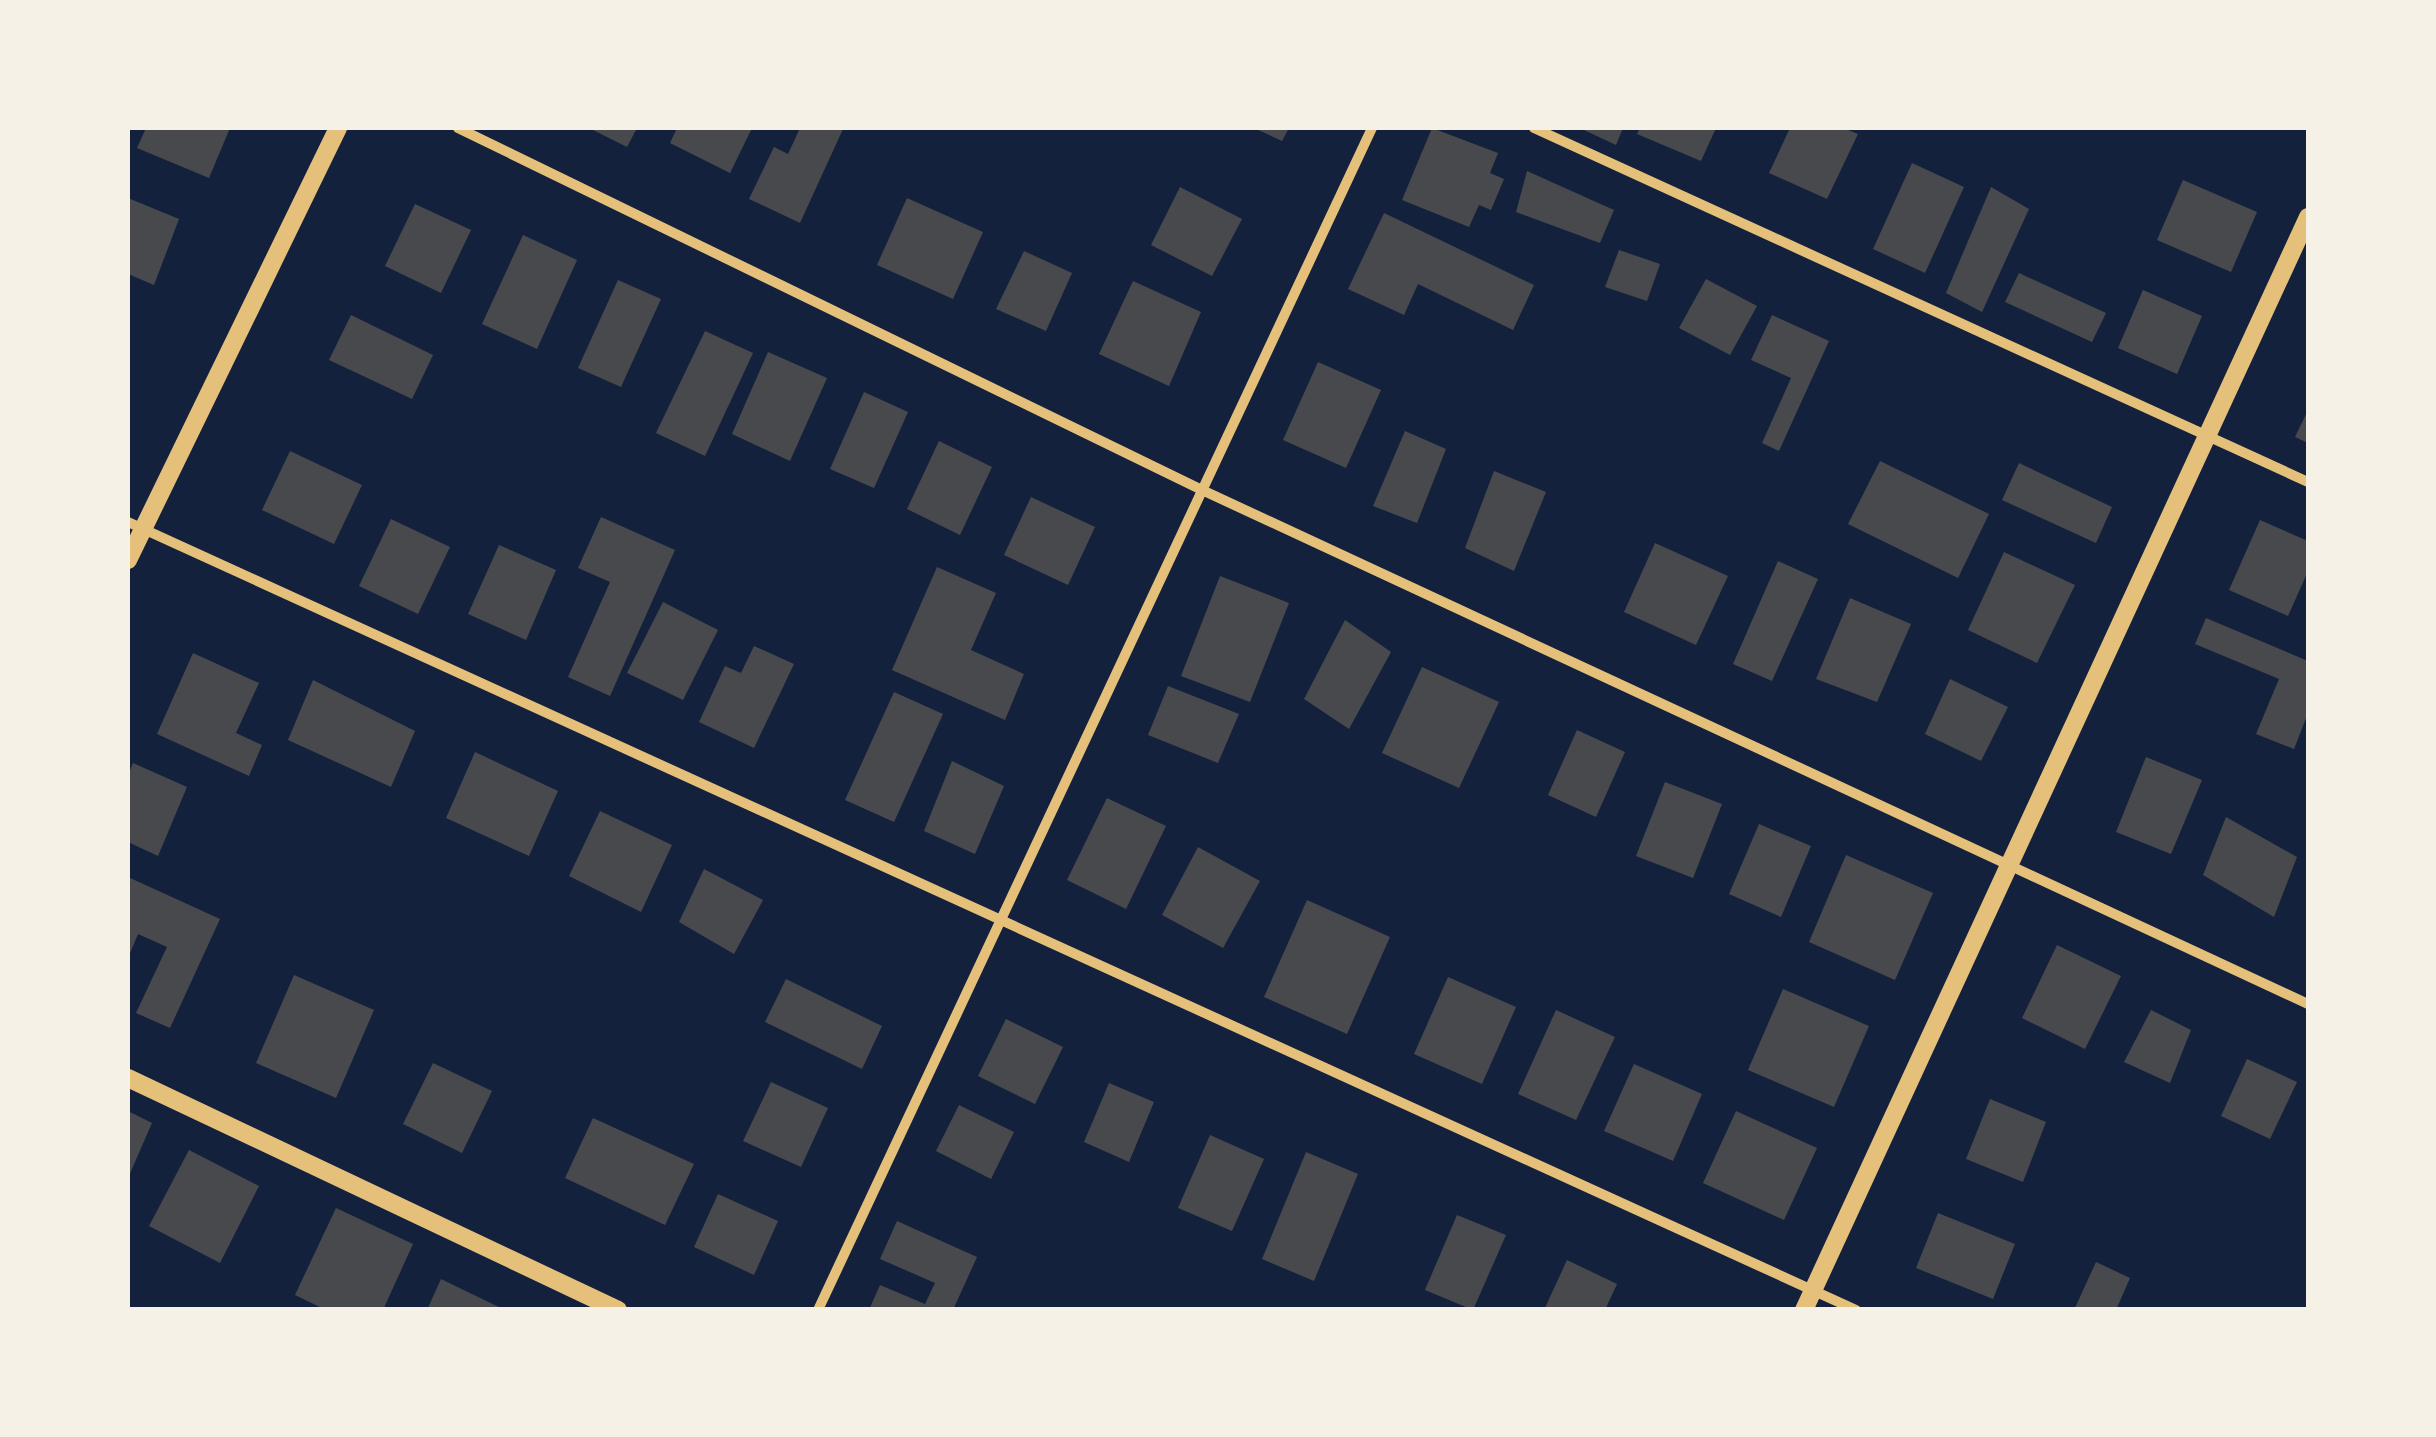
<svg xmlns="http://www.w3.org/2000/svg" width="2436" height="1437" viewBox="0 0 2436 1437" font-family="'PT Sans Narrow',sans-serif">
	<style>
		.building { fill: #48494c }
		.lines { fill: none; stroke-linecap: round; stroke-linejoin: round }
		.minor { stroke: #e5c07b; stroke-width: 10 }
		.tertiary { stroke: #e5c07b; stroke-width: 18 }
	</style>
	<rect width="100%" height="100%" fill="#14213d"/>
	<g class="building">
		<path d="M146,128H230L209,178L137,148Z"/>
		<path d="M589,128H637L627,147Z"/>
		<path d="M677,128H752L730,173L670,143Z"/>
		<path d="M800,128L843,129L800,223L749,199L774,147L788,154Z"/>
		<path d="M1254,128H1289L1282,141Z"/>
		<path d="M1432,128L1498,153L1490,173L1504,179L1491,210L1479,205L1469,227L1402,200Z"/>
		<path d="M1585,128H1623L1616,145L1584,130Z"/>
		<path d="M1640,128H1716L1701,161L1637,134Z"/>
		<path d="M1790,128H1843L1858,134L1827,199L1769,173Z"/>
		<path d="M1912,163L1964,187L1925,273L1873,249Z"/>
		<path d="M1527,171L1614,210L1600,243L1516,212Z"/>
		<path d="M2183,180L2257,212L2231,272L2157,240Z"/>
		<path d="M1180,187L1242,219L1212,276L1151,245Z"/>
		<path d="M1991,187L2029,209L1982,312L1946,293Z"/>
		<path d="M128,198L179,219L154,285L128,274Z"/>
		<path d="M907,198L983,232L953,299L877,265Z"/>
		<path d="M415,204L471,230L441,293L385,266Z"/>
		<path d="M1384,213L1534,285L1513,330L1418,284L1404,315L1348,289Z"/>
		<path d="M523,235L577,260L537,349L482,324Z"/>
		<path d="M1619,250L1660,264L1647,301L1605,287Z"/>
		<path d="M1024,251L1072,273L1046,331L996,309Z"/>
		<path d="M2019,273L2106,313L2092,342L2005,302Z"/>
		<path d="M1706,279L1757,306L1730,355L1679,328Z"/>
		<path d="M618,280L661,299L621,387L578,368Z"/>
		<path d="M1133,281L1201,312L1169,386L1099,354Z"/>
		<path d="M2143,290L2202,316L2177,374L2118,348Z"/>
		<path d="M351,315L433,355L412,399L329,360Z"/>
		<path d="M1772,315L1829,341L1779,451L1762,443L1791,378L1751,360Z"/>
		<path d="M705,331L753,353L705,456L656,433Z"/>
		<path d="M768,352L827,378L790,461L732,434Z"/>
		<path d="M1318,362L1381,390L1346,468L1283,440Z"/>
		<path d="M864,392L908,412L874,488L830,469Z"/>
		<path d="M2308,410V443L2295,437Z"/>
		<path d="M1405,431L1446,449L1417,523L1373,506Z"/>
		<path d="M939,441L992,467L960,535L907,509Z"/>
		<path d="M290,451L362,485L334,544L262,510Z"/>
		<path d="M1880,461L1989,514L1958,578L1848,524Z"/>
		<path d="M2019,463L2112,507L2096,543L2002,500Z"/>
		<path d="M1494,471L1546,492L1514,571L1465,548Z"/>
		<path d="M1031,497L1095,527L1068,585L1004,555Z"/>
		<path d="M601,517L675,550L610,696L568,677L610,582L578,568Z"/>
		<path d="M391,519L450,547L418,614L359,586Z"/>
		<path d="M2260,520L2308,541V571L2288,616L2229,590Z"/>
		<path d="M1655,543L1728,576L1696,645L1624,612Z"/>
		<path d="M499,545L556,570L526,640L468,614Z"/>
		<path d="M2004,552L2075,585L2037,663L1968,630Z"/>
		<path d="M1778,561L1818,579L1772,681L1733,664Z"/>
		<path d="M937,567L996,593L971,650L1024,674L1005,720L892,670Z"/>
		<path d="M1220,576L1289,603L1250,702L1181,676Z"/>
		<path d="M1850,598L1911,624L1877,702L1816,679Z"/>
		<path d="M663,602L718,630L683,700L627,673Z"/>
		<path d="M2206,618L2308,661V713L2294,749L2256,734L2279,679L2195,644Z"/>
		<path d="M1345,620L1391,652L1349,729L1304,699Z"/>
		<path d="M754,646L794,664L754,748L699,722L725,666L741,673Z"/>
		<path d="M193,653L259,683L236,733L262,745L249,776L157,734Z"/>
		<path d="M1422,667L1499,702L1459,788L1382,753Z"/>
		<path d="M1950,679L2008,707L1981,761L1925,734Z"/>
		<path d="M313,680L415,731L391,787L288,740Z"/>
		<path d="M1168,686L1239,714L1218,763L1148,735Z"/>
		<path d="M894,692L943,714L894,822L845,800Z"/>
		<path d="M1577,730L1625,752L1596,817L1548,795Z"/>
		<path d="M475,752L558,791L529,856L446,818Z"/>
		<path d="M2146,757L2202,780L2171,854L2116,832Z"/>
		<path d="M952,761L1004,786L975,854L924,831Z"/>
		<path d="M133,763L187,787L158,856L128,842V775Z"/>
		<path d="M1665,782L1722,804L1693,878L1636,856Z"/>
		<path d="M1107,798L1166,826L1126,909L1067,880Z"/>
		<path d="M600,811L672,845L641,912L569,876Z"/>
		<path d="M2226,817L2297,857L2274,917L2203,875Z"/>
		<path d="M1759,824L1811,846L1781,917L1729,894Z"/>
		<path d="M1198,847L1260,881L1223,948L1162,915Z"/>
		<path d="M1846,855L1933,893L1895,980L1809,942Z"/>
		<path d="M704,869L763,900L734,954L679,922Z"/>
		<path d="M128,877L220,919L170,1028L136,1013L167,947L138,934L128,958Z"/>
		<path d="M1307,900L1390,937L1347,1034L1264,997Z"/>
		<path d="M2057,945L2121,976L2085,1049L2022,1018Z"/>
		<path d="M294,975L374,1010L336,1098L256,1063Z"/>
		<path d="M1448,977L1516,1007L1482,1084L1414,1054Z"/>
		<path d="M786,979L882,1026L862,1069L765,1022Z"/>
		<path d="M1783,989L1869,1026L1834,1107L1748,1070Z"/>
		<path d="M1556,1010L1615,1037L1576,1120L1518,1094Z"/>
		<path d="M2151,1010L2191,1030L2170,1083L2124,1062Z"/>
		<path d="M1006,1019L1063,1047L1035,1104L978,1076Z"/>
		<path d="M2247,1059L2297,1082L2270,1139L2221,1116Z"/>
		<path d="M433,1063L492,1091L462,1153L403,1124Z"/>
		<path d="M1634,1064L1702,1094L1673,1161L1604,1131Z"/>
		<path d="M771,1082L828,1108L801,1167L743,1141Z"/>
		<path d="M1109,1083L1154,1102L1129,1162L1084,1142Z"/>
		<path d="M1990,1099L2046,1122L2023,1182L1966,1159Z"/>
		<path d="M959,1105L1014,1132L991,1179L936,1151Z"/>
		<path d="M128,1111L152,1123L128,1178Z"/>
		<path d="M1736,1111L1817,1148L1784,1220L1703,1183Z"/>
		<path d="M593,1118L694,1164L665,1225L565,1178Z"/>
		<path d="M1210,1135L1264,1159L1232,1231L1178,1208Z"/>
		<path d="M189,1150L259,1186L220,1263L149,1226Z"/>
		<path d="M1306,1152L1358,1174L1314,1281L1262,1259Z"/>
		<path d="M718,1194L778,1221L754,1275L694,1247Z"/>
		<path d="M336,1208L413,1244L383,1310H326L295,1295Z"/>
		<path d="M1938,1213L2015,1244L1993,1299L1916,1268Z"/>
		<path d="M1457,1215L1506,1235L1473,1310L1425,1290Z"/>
		<path d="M897,1221L977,1257L953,1310H869L880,1285L925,1304L935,1283L880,1259Z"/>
		<path d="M1567,1260L1617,1284L1605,1310H1544Z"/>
		<path d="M2096,1262L2130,1278L2116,1310H2074Z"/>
		<path d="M441,1279L505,1310H427Z"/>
	</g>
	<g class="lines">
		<g class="minor">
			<path d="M458,128L1202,490L2308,1004"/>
			<path d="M1534,128L2308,482"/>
			<path d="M128,522L1856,1310"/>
			<path d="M818,1310L1372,128"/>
		</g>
		<g class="tertiary">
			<path d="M128,560L338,128"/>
			<path d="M128,1078L618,1310"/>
			<path d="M1804,1310L2308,217"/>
		</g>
	</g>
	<rect width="2436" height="1437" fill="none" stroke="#f6f1e7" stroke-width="260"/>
</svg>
